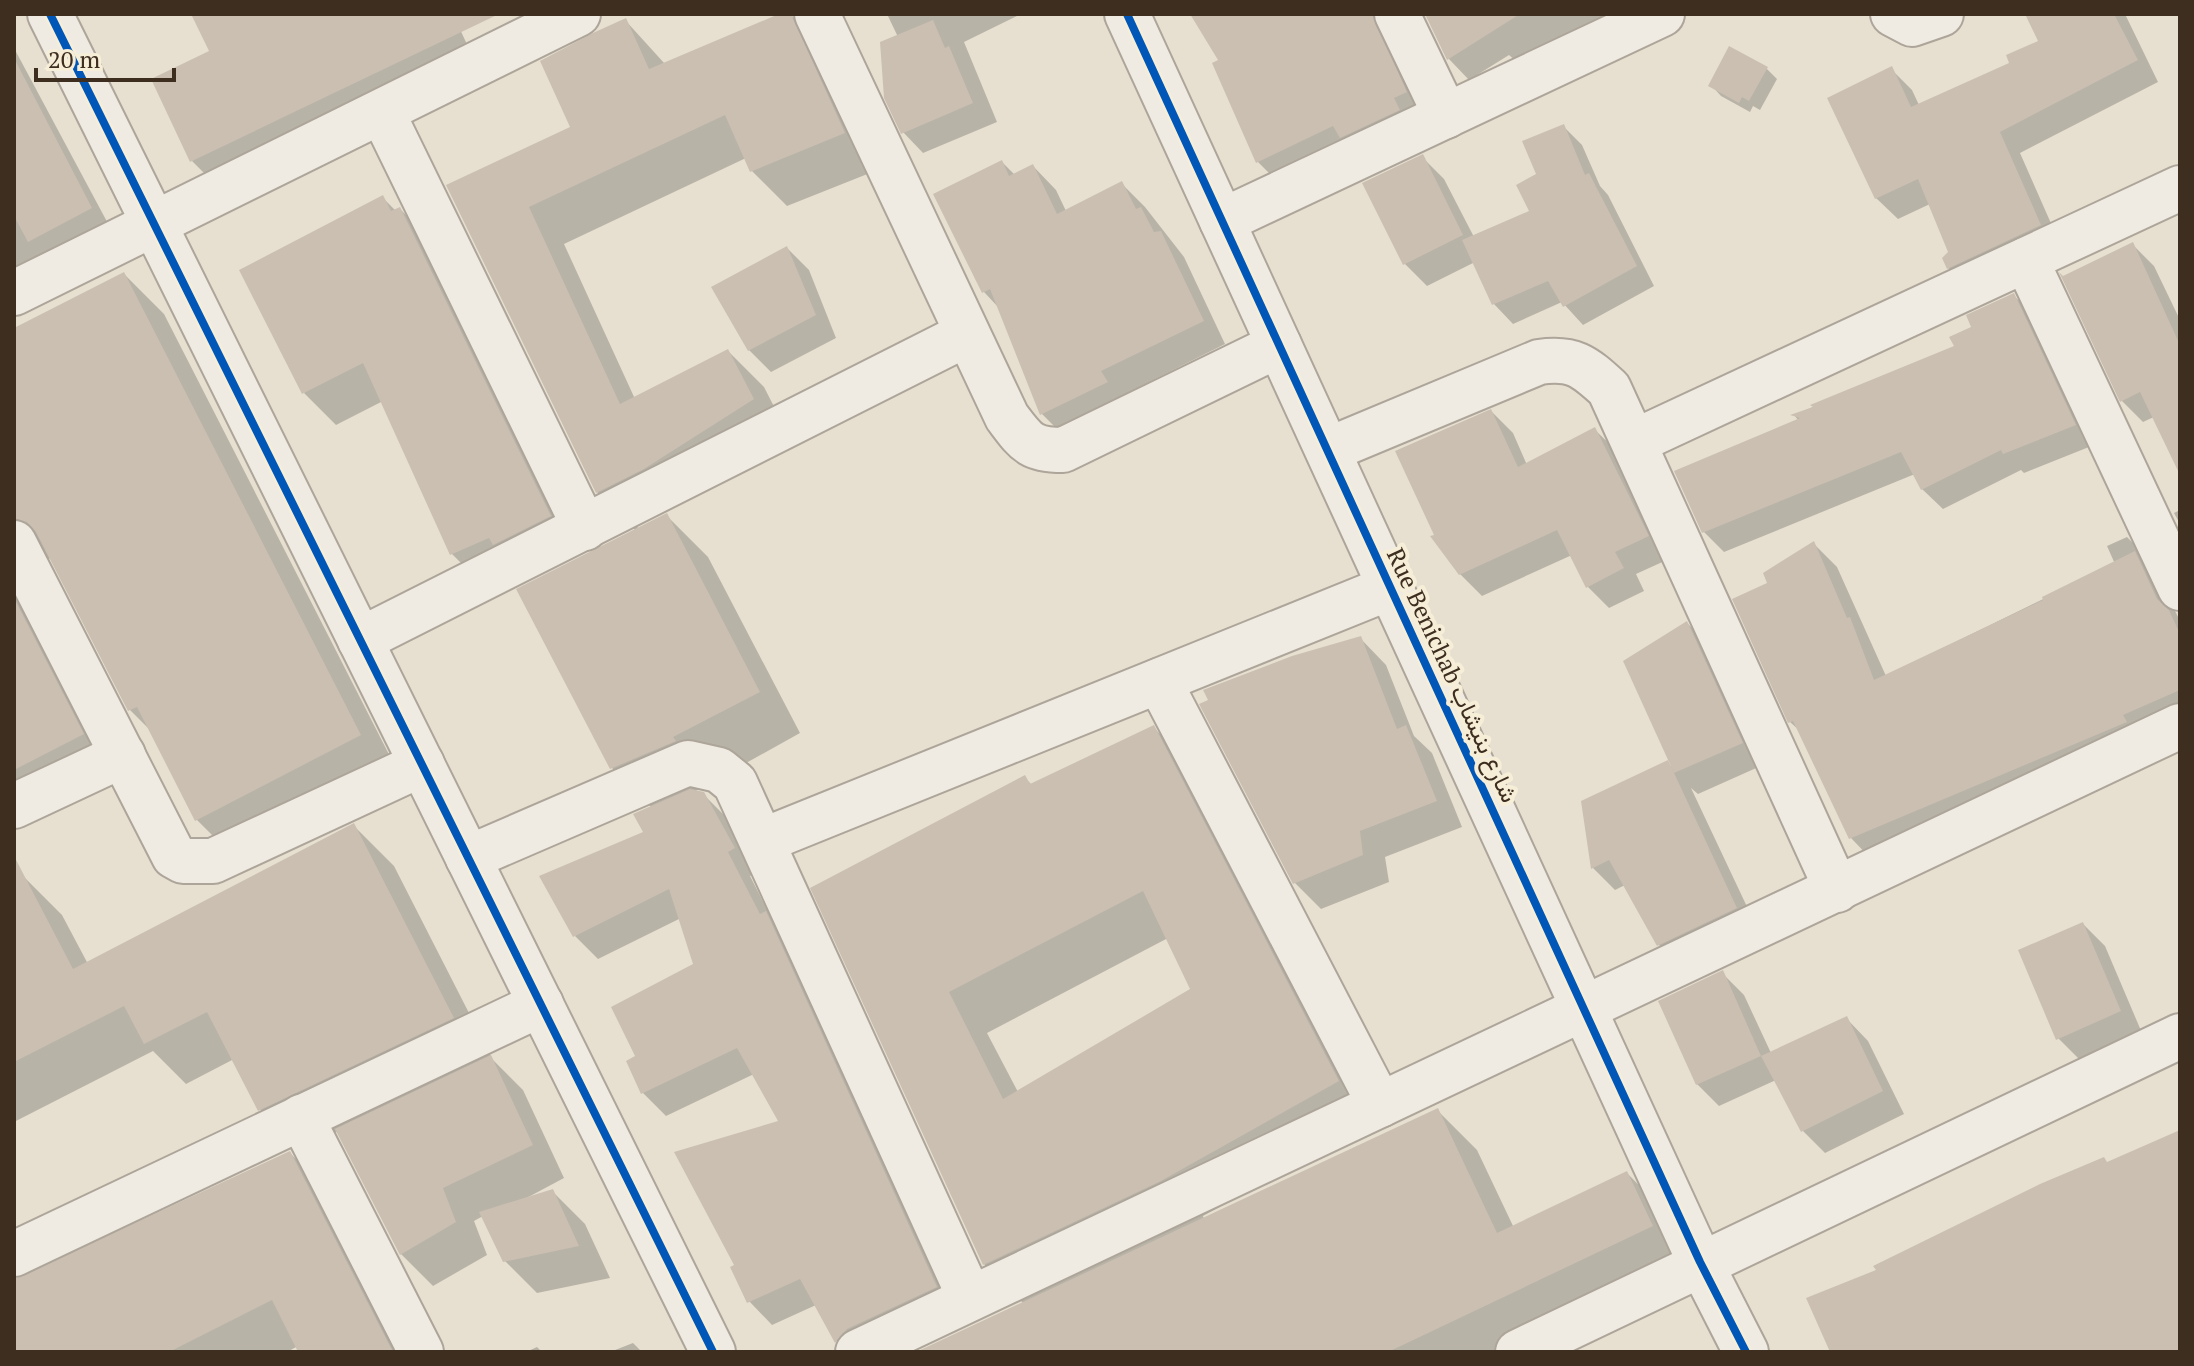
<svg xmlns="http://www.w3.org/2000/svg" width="2194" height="1366" viewBox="0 0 2194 1366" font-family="'PT Serif',Vazirmatn,serif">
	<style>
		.shadow { fill: #0003; fill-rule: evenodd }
		.building { fill: #cbbfb2; fill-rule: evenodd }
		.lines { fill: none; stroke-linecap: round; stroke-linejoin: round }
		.minor-casing { stroke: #ada599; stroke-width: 48 }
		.minor { stroke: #efebe3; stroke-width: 44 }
		.cycleway-casing { stroke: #f7eed8; stroke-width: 13 }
		.cycleway { stroke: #0057b8; stroke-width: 8 }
		.labels { text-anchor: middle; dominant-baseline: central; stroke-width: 8; stroke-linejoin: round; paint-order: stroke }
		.street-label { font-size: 24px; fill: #3d2e20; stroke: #f7eed8 }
	</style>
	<rect width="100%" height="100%" fill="#e7e0d1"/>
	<g class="shadow">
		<path d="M193,14H453L482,77L229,198L192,161L212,52Z"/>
		<path d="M784,14H790L825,48L880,169L787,206L751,170L746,158L564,244L635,399L728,351L764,387L789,436L680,504L637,526L639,530L667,516L708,557L800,733L694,792L703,794L727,818L757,872L750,876L773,921L789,937L959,1310L847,1352L837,1342L816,1305L772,1325L749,1301L737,1266L781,1122L754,1074L666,1116L643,1093L638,1057L696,965L681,918L598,959L575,936L646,833L652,808L612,768L636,531L597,492L448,186L573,128L625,20L665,64Z"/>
		<path d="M887,14H1021L964,42L997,122L923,153L903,132L898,37Z"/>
		<path d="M1192,14H1385L1429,116L1282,186L1258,162L1215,64L1221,61Z"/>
		<path d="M1426,14H1629L1517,62L1509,55L1469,80L1449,59Z"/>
		<path d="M2027,14H2125L2158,82L2020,153L2061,246L1969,289L1948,268L1950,253L1930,204L1898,219L1876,198L1891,69L1912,90L1919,105L2012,64L2041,42Z"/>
		<path d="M14,48L112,231L14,286Z"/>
		<path d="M1766,68L1777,79L1760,110L1753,106L1750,112L1721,96L1711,85Z"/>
		<path d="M1563,126L1582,145L1600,186L1608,195L1654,286L1583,325L1562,302L1513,324L1494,304L1475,262L1427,286L1405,264L1422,157L1444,179L1474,237L1532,212L1539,175Z"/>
		<path d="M1002,162L1015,175L1033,166L1056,190L1066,211L1122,184L1145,207L1184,257L1225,344L1123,395L1130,406L1065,437L1042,414L999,308L984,292L936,195Z"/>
		<path d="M383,198L396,211L400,209L432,241L582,548L484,586L452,554L383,401L336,425L304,393Z"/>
		<path d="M2133,245L2154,266L2180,320V462L2156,416L2143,422L2122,401L2064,277Z"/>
		<path d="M787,248L809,270L836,338L771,372L749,350Z"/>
		<path d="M124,274L164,314L400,776L237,860L197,820L152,732L130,710L52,558L44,560L122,775L14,830V331Z"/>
		<path d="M2013,295L2034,315L2094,445L2024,473L2021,470L1943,509L1922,489L1915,474L1724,552L1704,532L1677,472L1799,421L1794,415L1956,347Z"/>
		<path d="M1491,411L1513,433L1527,465L1595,430L1617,451L1669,559L1636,574L1644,591L1609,608L1587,586L1572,555L1482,596L1460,574Z"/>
		<path d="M2180,510V524L2174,513Z"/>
		<path d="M2127,537L2150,560L2180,621V724L1874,862L1851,838L1800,731L1790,722L1770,584L1814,544L1837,567L1886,676L2115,564L2107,546Z"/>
		<path d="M1687,623L1709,645L1763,765L1698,794L1691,788L1758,930L1681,967L1659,945L1625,885L1615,890L1593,868L1583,802L1668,763L1674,770Z"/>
		<path d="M1360,638L1386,665L1414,736L1432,753L1462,827L1385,857L1389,882L1321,909L1294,882Z"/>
		<path d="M1154,728L1193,767L1377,1121L1203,1216L1204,1219L1437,1110L1477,1150L1514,1228L1627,1173L1667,1214L1692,1266L1511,1352H922L1024,1304L984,1264L813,889L1025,778L1032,785ZM1168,938L1193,989L1018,1092L987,1033Z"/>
		<path d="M354,826L394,866L493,1060L523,1090L564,1178L519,1202L553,1192L585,1224L610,1278L537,1293L505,1261L483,1216L474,1221L487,1255L433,1286L401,1254L339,1131L300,1150L260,1109L234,1059L186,1084L153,1051L14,1122V879L22,875L62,915L88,964Z"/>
		<path d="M2083,924L2105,946L2142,1033L2080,1060L2058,1038Z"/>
		<path d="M1722,973L1744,995L1771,1053L1846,1018L1868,1041L1904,1114L1825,1153L1803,1131L1776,1080L1719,1106L1697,1084Z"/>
		<path d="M290,1153L329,1193L411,1352H301L298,1346L287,1352H14V1280Z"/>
		<path d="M633,1343L642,1352H610Z"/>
		<path d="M537,1347L542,1352H526Z"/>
	</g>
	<g class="building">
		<path d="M191,14H499L190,162L151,79L209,51Z"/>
		<path d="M779,14H791L845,133L750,172L725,115L529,207L620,404L728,349L754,399L644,469L596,493L446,185L570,127L540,61L593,33L626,18L649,69Z"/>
		<path d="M1190,14H1372L1407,92L1394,98L1400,110L1340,138L1333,126L1256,163L1212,63L1218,60Z"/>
		<path d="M1425,14H1520L1447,60Z"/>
		<path d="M2025,14H2114L2138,60L2000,132L2041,225L1947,269L1942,258L1948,252L1918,179L1875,199L1827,98L1892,66L1911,107L2009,63L2006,55L2038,41Z"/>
		<path d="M933,20L945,48L949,46L973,103L901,134L884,98L880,42Z"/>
		<path d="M1729,46L1768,67L1749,101L1742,97L1739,103L1708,86Z"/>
		<path d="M14,58L92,208L28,242L14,216Z"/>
		<path d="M1564,124L1585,175L1589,173L1637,266L1563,307L1548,281L1492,305L1462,240L1529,211L1516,185L1536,174L1522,141Z"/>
		<path d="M1423,154L1463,235L1403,265L1362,183Z"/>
		<path d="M1002,160L1009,176L1033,164L1057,214L1122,181L1136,209L1141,207L1154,232L1161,231L1204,321L1101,371L1108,382L1040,415L990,289L982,293L933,194Z"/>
		<path d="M383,195L391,211L400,207L551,516L493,545L489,538L450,555L363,363L302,394L239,270Z"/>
		<path d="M2133,242L2180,345V475L2140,392L2120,402L2059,272L2063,276Z"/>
		<path d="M787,246L816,315L748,351L711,287Z"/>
		<path d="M124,272L361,735L195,821L137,707L128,711L36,532L27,522L14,518V328Z"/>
		<path d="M2014,293L2076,425L2003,454L2001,450L1921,490L1901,452L1702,533L1674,471L1800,418L1790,415L1813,407L1810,405L1954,346L1949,337L1971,327L1966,315Z"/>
		<path d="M1491,409L1518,467L1595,427L1649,536L1615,552L1624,568L1586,588L1557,530L1459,575L1430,536L1434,535L1395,451Z"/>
		<path d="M667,513L760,692L673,737L676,741L610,769L516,589Z"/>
		<path d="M1814,541L1847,618L1850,617L1874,680L2043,600L2042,597L2135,551L2157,599L2169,610L2180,634V690L2123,715L2127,722L1849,839L1793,721L1788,723L1732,599L1767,583L1763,573Z"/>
		<path d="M14,598L84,734L14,770Z"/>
		<path d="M1687,621L1743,743L1674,773L1623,661Z"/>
		<path d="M1361,636L1397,729L1406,725L1437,801L1360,831L1363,855L1293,884L1199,704L1208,700L1203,690L1292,656Z"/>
		<path d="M1154,725L1339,1081L1161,1181L983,1265L810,888L1025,775L1030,784ZM1143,891L1190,989L1003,1099L949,992Z"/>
		<path d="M1668,760L1737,908L1657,946L1609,860L1591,869L1581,801Z"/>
		<path d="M690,789L704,792L735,848L728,852L760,914L766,911L937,1287L847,1329L835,1343L800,1279L747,1303L730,1267L734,1265L674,1152L778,1121L737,1048L641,1094L626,1061L635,1056L611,1007L693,964L669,889L573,937L539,876L643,832L633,814Z"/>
		<path d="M354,823L454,1018L258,1111L207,1012L144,1044L124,1006L14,1062V856L73,969Z"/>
		<path d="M2083,922L2121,1011L2056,1040L2018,950Z"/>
		<path d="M1723,970L1761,1056L1696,1085L1658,1001Z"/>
		<path d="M1847,1016L1883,1091L1801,1132L1761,1056Z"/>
		<path d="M491,1055L533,1145L443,1188L456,1222L400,1255L335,1129Z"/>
		<path d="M1438,1108L1497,1233L1627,1171L1653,1226L1388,1352H916Z"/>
		<path d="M2180,1130V1352H1830L1806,1298L1876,1270L1873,1266L2040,1184L2104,1157L2107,1162Z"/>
		<path d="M290,1151L393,1352H298L272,1300L169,1352H14V1279Z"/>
		<path d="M553,1189L579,1246L503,1262L479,1212Z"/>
	</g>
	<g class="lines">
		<defs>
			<g id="minor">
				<path d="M50,14L713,1352"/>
				<path d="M817,14L1007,417C1026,442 1030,450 1063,450L1279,345"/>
				<path d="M1127,14L1700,1262L1746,1352"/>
				<path d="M1397,14L1446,116"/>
				<path d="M1893,14L1912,24L1941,14"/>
				<path d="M382,112L585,528"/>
				<path d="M1222,221L1662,14"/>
				<path d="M2026,260L2180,588"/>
				<path d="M14,293L578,14"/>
				<path d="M1634,442L2180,188"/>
				<path d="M1328,450L1539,362C1573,357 1584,366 1609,389L1837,890"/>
				<path d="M14,543L174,856L183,861H213L422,764"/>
				<path d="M360,640L967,334"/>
				<path d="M1159,681L1380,1105"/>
				<path d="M14,806L123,755"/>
				<path d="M762,841L1391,587"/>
				<path d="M468,858L688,763L719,770L735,783L970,1298"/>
				<path d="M301,1117L421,1352"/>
				<path d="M14,1254L541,1004"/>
				<path d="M858,1352L2180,726"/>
				<path d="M1518,1352L2180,1036"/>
			</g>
		</defs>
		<use href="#minor" class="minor-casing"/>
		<use href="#minor" class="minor"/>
		<defs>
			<g id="cycleway">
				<path d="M50,14L713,1352"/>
				<path d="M1127,14L1700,1262L1746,1352"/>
			</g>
		</defs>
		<use href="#cycleway" class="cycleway-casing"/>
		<use href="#cycleway" class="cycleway"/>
	</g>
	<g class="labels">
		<g class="street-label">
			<text transform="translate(1453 675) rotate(65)">Rue Benichab شارع بنيشاب</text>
		</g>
	</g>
	<rect width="2194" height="1366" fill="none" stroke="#3d2e20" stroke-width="32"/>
	<path d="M36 68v12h138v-12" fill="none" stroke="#3d2e20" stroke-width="4"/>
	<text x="48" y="68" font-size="24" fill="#3d2e20" stroke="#f7eed8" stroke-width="6" paint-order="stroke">20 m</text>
</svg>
